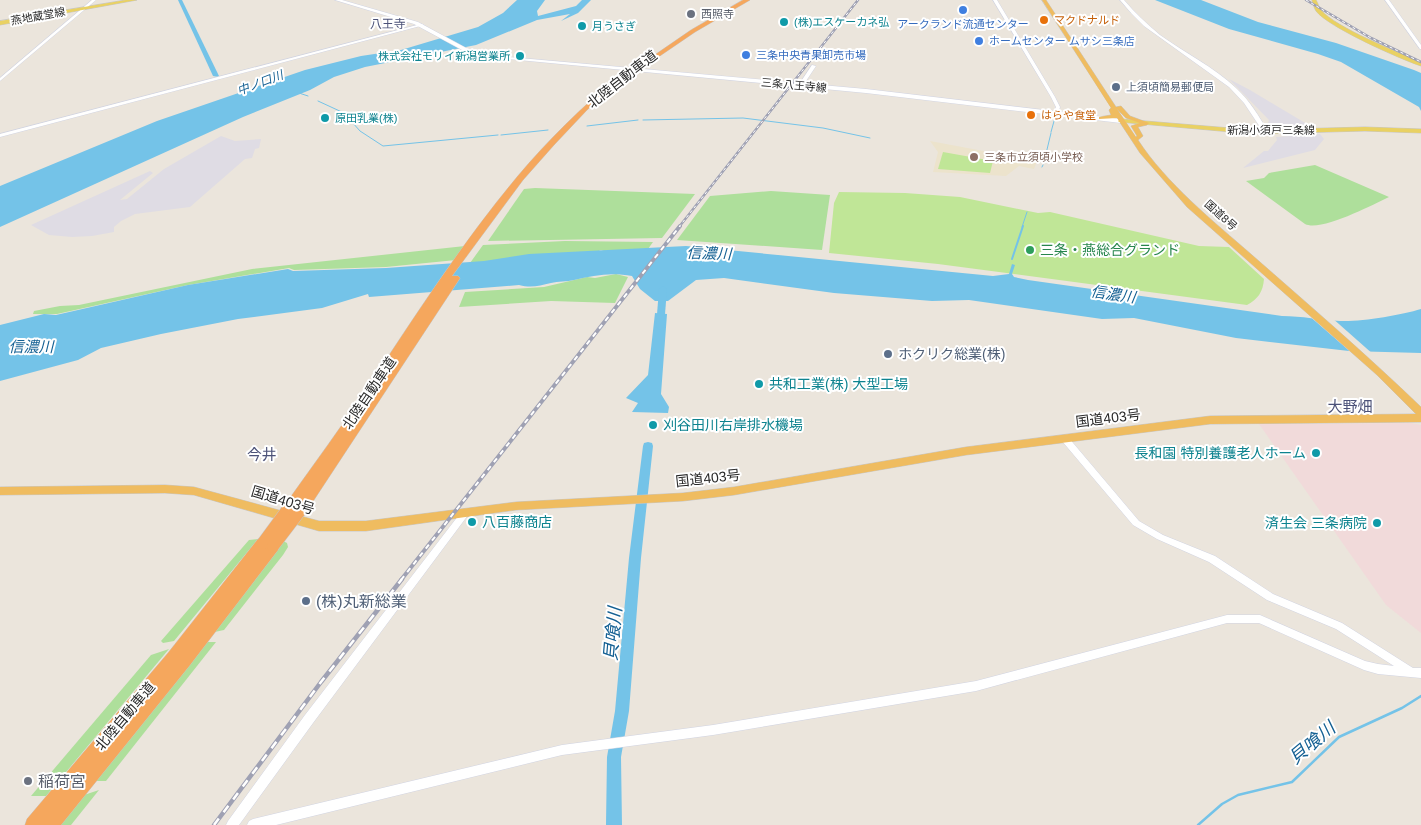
<svg xmlns="http://www.w3.org/2000/svg" width="1421" height="825" viewBox="0 0 1421 825" font-family="Arial,'Noto Sans JP',sans-serif">
	<style>
		.industrial { fill: #dfdce4 }
		.education { fill: #ece3cc }
		.medical { fill: #f1dada }
		.green { fill: #aedf9b }
		.pitch { fill: #c0e697 }
		.water { fill: #74c3e8 }
		.pier { fill: #ebe5dc }
		.lines { fill: none; stroke-linecap: round; stroke-linejoin: round }
		.stream-far2 { stroke: #74c3e8; stroke-width: 1 }
		.stream-far1 { stroke: #74c3e8; stroke-width: 2 }
		.stream { stroke: #74c3e8; stroke-width: 2.5 }
		.river { fill: #74c3e8; fill-rule: evenodd }
		.tertiary-casing { stroke: #d1d4e2; stroke-width: 1 }
		.secondary-casing { stroke: #d1d4e2; stroke-width: 1 }
		.primary-casing { stroke: #c7c7c7; stroke-width: 1 }
		.trunk-casing { stroke: #c7c7c7; stroke-width: 1 }
		.motorway-casing { stroke: #c7c7c7; stroke-width: 1 }
		.tertiary { fill: #fff; fill-rule: evenodd }
		.secondary { fill: #fff; fill-rule: evenodd }
		.primary { fill: #e9d163; fill-rule: evenodd }
		.trunk { fill: #efbc60; fill-rule: evenodd }
		.motorway { fill: #f5a75d; fill-rule: evenodd }
		.rail-far2-casing { stroke: #9fa1b3; stroke-width: 2.5 }
		.rail-far1-casing { stroke: #9fa1b3; stroke-width: 4 }
		.rail-casing { stroke: #9fa1b3; stroke-width: 4.5 }
		.rail-far2 { stroke: #fff; stroke-width: 1; stroke-dasharray: 3; stroke-linecap: butt }
		.rail-far1 { stroke: #fff; stroke-width: 2; stroke-dasharray: 5; stroke-linecap: butt }
		.rail { stroke: #fff; stroke-width: 2.5; stroke-dasharray: 8; stroke-linecap: butt }
		.motorway-bridge-far1-casing { stroke: #c7c7c7; stroke-width: 7; stroke-linecap: butt }
		.motorway-bridge-casing { stroke: #c7c7c7; stroke-width: 13; stroke-linecap: butt }
		.motorway-bridge-far1 { stroke: #f5a75d; stroke-width: 6 }
		.motorway-bridge { stroke: #f5a75d; stroke-width: 12 }
		.shop-dot { fill: #3f7fe0; stroke: #fff; stroke-width: 2 }
		.worship-dot { fill: #6b7280; stroke: #fff; stroke-width: 2 }
		.food-dot { fill: #e8710a; stroke: #fff; stroke-width: 2 }
		.culture-dot { fill: #0f9aa8; stroke: #fff; stroke-width: 2 }
		.service-dot { fill: #5c6f8a; stroke: #fff; stroke-width: 2 }
		.education-dot { fill: #8d6e63; stroke: #fff; stroke-width: 2 }
		.leisure-dot { fill: #2e9e5b; stroke: #fff; stroke-width: 2 }
		.labels { text-anchor: middle; dominant-baseline: central; stroke-width: 4; stroke-linejoin: round; paint-order: stroke }
		.far-worship-label { font-size: 11px; fill: #5b616d; stroke: #fff; text-anchor: start }
		.far-street-label { font-size: 11px; fill: #292929; stroke: #fff }
		.far-food-label { font-size: 11px; fill: #c56008; stroke: #fff; text-anchor: start }
		.far-culture-label { font-size: 11px; fill: #0d838f; stroke: #fff; text-anchor: start }
		.far-shop-label { font-size: 11px; fill: #366cbe; stroke: #fff; text-anchor: start }
		.far-service-label { font-size: 11px; fill: #4e5e75; stroke: #fff; text-anchor: start }
		.far-education-label { font-size: 11px; fill: #785e54; stroke: #fff; text-anchor: start }
		.far-neighbourhood-label { font-size: 12px; fill: #4c5278; stroke: #fff }
		.far-water-label { font-size: 12px; font-style: italic; fill: #146093; stroke: #fff }
		.street-label { font-size: 14px; fill: #292929; stroke: #fff }
		.leisure-label { font-size: 14px; fill: #27864d; stroke: #fff; text-anchor: start }
		.service-label { font-size: 14px; fill: #4e5e75; stroke: #fff; text-anchor: start }
		.culture-label { font-size: 14px; fill: #0d838f; stroke: #fff; text-anchor: start }
		.water-label { font-size: 15px; font-style: italic; fill: #146093; stroke: #fff }
		.neighbourhood-label { font-size: 15px; fill: #4c5278; stroke: #fff }
		.near-service-label { font-size: 16px; fill: #4e5e75; stroke: #fff; text-anchor: start }
		.near-worship-label { font-size: 16px; fill: #5b616d; stroke: #fff; text-anchor: start }
		.near-water-label { font-size: 18px; font-style: italic; fill: #146093; stroke: #fff }
	</style>
	<rect width="100%" height="100%" fill="#ebe5dc"/>
	<g class="industrial">
		<path d="M1229,79L1250,90L1312,127H1275L1268,123L1269,120Z"/>
		<path d="M1320,134L1324,139L1315,150L1243,168L1264,151H1268L1277,140L1276,137Z"/>
		<path d="M221,136L235,141L261,139L259,148L255,149L252,158L245,159L190,207L135,214L121,221L114,227V232L92,236L72,237L49,235L31,225L150,171L153,173L120,200L127,199L164,169Z"/>
	</g>
	<path class="education" d="M930,141L1037,161L1034,169L1019,166L1006,176L933,172L938,152Z"/>
	<path class="medical" d="M1411,423L1421,425V633L1386,605L1259,424Z"/>
	<g class="green">
		<path d="M1315,165L1389,197C1372,205 1321,232 1305,224L1246,181L1264,178L1269,173Z"/>
		<path d="M524,189L535,188L695,194L662,238L488,241Z"/>
		<path d="M771,191L830,195L822,250L677,240L710,196Z"/>
		<path d="M565,241L653,242L648,249L610,253L601,250L592,254L470,263L483,245Z"/>
		<path d="M465,246L456,260L386,267L294,270L289,268L188,285L57,314H33L34,311L60,306L79,305L252,269Z"/>
		<path d="M616,274L628,277L615,303L551,301L459,307L465,292L544,287L587,277L595,278Z"/>
		<path d="M258,539L174,641L163,643L161,641L249,540Z"/>
		<path d="M283,541L287,543L288,547L283,555L224,630L210,633Z"/>
		<path d="M204,642H216L106,781H95Z"/>
		<path d="M169,649L46,796H31L151,655Z"/>
		<path d="M99,790L71,825H58L84,795Z"/>
	</g>
	<g class="pitch">
		<path d="M943,152L993,161L990,173L938,169Z"/>
		<path d="M839,192L905,193L960,197L1038,213L1050,212L1199,246L1229,247L1264,279C1263,292 1258,299 1247,305L938,264L829,253L834,203Z"/>
	</g>
	<g class="water">
		<path d="M517,0H545L537,11L538,16L576,6L582,0H591L578,13L561,21L570,14L537,20L476,45L365,67L334,77L310,90L243,117L0,227V186L157,121L305,70L361,56L401,50L478,27L503,13Z"/>
		<path d="M1155,0H1201L1258,22L1336,43L1414,70L1421,73V111L1419,107L1341,62L1318,54L1229,29Z"/>
		<path d="M686,246L993,276L1009,274L1012,264L1015,265L1012,274L1014,277L1028,280L1282,316C1302,316 1320,320 1340,321C1361,322 1401,315 1421,309V353L1349,351L1236,338L1134,318L1102,319L969,300L932,301L834,293L724,278L696,280L668,301H655L640,289L632,276C612,272 594,275 574,280C567,282 558,281 551,283C539,286 531,288 519,285L369,297L368,294L322,308L238,319L161,334L101,348L78,360L0,381V325L44,314L56,315L188,285L288,269L293,271L386,268L484,261L529,254Z"/>
		<path d="M655,313L667,314L661,394L669,407L668,413L632,412L638,403L626,398L648,375Z"/>
	</g>
	<path class="pier" d="M1307,314L1331,317L1374,355L1353,354Z"/>
	<g class="lines">
		<g class="stream-far2">
			<path d="M299,93L308,96"/>
			<path d="M318,101L344,113L360,131L383,146L498,135"/>
			<path d="M643,120L743,118L823,128L870,138"/>
			<path d="M587,126L638,120"/>
			<path d="M1051,132L1056,114"/>
			<path d="M501,135L548,130"/>
			<path d="M1044,162L1051,133"/>
			<path d="M1042,167L1043,165"/>
			<path d="M1022,227L1027,212"/>
		</g>
		<path class="stream-far1" d="M1012,259L1023,226"/>
		<path class="stream" d="M1198,825L1222,804L1238,795L1292,782L1339,737L1402,708L1421,696"/>
		<g class="river">
			<path d="M178,0H182L219,76L218,77L213,76Z"/>
			<path d="M663,286L667,289L664,327L660,330L656,327L659,289Z"/>
			<path d="M648,442L652,443L653,446L641,558L629,711L621,757L622,825H606L607,757L615,711L629,558L643,446L644,443Z"/>
		</g>
		<defs>
			<g id="tertiary">
				<path d="M92,0H96L0,81V78Z"/>
				<path d="M993,0H997L1055,97L1060,107L1058,114L1054,113L1056,107L1051,97Z"/>
				<path d="M1120,0H1124C1135,13 1147,24 1160,35C1185,53 1214,67 1236,88C1250,101 1259,116 1268,132V133H1264L1244,103L1229,87L1144,26L1132,14Z"/>
				<path d="M1385,0H1389L1421,45V49H1420Z"/>
				<path d="M421,24L424,25L0,137V134Z"/>
				<path d="M812,65L816,66L802,87H798V86Z"/>
				<path d="M1065,436L1068,437L1139,521L1163,535L1215,556L1273,594L1342,623L1413,668H1421V678L1378,674L1364,670L1259,623H1227L976,691L713,735L562,755L276,825H247L249,821L253,819L562,745L713,725L976,681L1227,615H1260L1365,661L1378,664L1394,666L1336,629L1267,600L1209,562L1157,539L1133,525L1062,441L1061,439L1062,437Z"/>
				<path d="M465,510L468,511L469,513L468,515L313,723L239,825H226L228,821L305,715L462,511Z"/>
			</g>
			<path id="secondary" d="M335,0H342L418,22L468,49L487,55L866,89L1121,119L1124,121L1121,123L866,93L487,57L464,51L414,24Z"/>
			<g id="primary">
				<path d="M126,0H137L0,25V21Z"/>
				<path d="M1312,0H1316C1318,3 1319,8 1321,10C1336,28 1398,52 1421,62V66C1400,59 1328,27 1316,11C1314,8 1313,3 1312,0Z"/>
				<path d="M1121,119L1254,130L1365,127L1421,129V133L1365,131L1254,134L1119,122L1118,121Z"/>
			</g>
			<path id="trunk" d="M1042,0H1046L1116,107L1121,106L1130,116L1149,123L1147,125L1138,127L1143,136L1138,140C1166,183 1213,221 1252,255C1309,305 1366,354 1421,407V422L1210,424L966,455L734,495L683,501L516,510L366,531H319L194,495L165,493L0,495V487L165,485L194,487L319,521H366L516,502L683,493L734,487L966,447L1210,416L1416,414L1377,375L1187,207L1140,153L1117,118L1099,119V117L1111,115L1109,110L1111,108ZM1117,109L1126,118L1140,123L1131,126L1137,136L1136,137Z"/>
			<g id="motorway">
				<path d="M743,0H750L695,32L648,64L643,63L691,30Z"/>
				<path d="M619,76L624,77L587,110L554,145L523,180L452,276H458L460,278L306,512L302,513L298,512L296,508L291,510L287,508L285,505L287,502C314,464 342,426 368,387C415,316 462,243 517,177C548,140 582,107 619,76Z"/>
				<path d="M263,538L268,539L269,542L273,541L278,542L280,546L278,550L190,665L61,825H25L27,819L168,653L258,539Z"/>
			</g>
		</defs>
		<use href="#tertiary" class="tertiary-casing"/>
		<use href="#secondary" class="secondary-casing"/>
		<use href="#primary" class="primary-casing"/>
		<use href="#trunk" class="trunk-casing"/>
		<use href="#motorway" class="motorway-casing"/>
		<use href="#tertiary" class="tertiary"/>
		<use href="#secondary" class="secondary"/>
		<use href="#primary" class="primary"/>
		<use href="#trunk" class="trunk"/>
		<use href="#motorway" class="motorway"/>
		<defs>
			<g id="rail-far2">
				<path d="M1306,0L1371,38L1421,62"/>
				<path d="M679,227L858,0"/>
			</g>
			<path id="rail-far1" d="M401,580L680,226"/>
			<path id="rail" d="M214,825L321,682L402,579"/>
		</defs>
		<use href="#rail-far2" class="rail-far2-casing"/>
		<use href="#rail-far1" class="rail-far1-casing"/>
		<use href="#rail" class="rail-casing"/>
		<use href="#rail-far2" class="rail-far2"/>
		<use href="#rail-far1" class="rail-far1"/>
		<use href="#rail" class="rail"/>
		<defs>
			<path id="motorway-bridge-far1" d="M621,77L641,62"/>
			<g id="motorway-bridge">
				<path d="M263,543L291,505"/>
				<path d="M273,546L302,508"/>
			</g>
		</defs>
		<use href="#motorway-bridge-far1" class="motorway-bridge-far1-casing"/>
		<use href="#motorway-bridge" class="motorway-bridge-casing"/>
		<use href="#motorway-bridge-far1" class="motorway-bridge-far1"/>
		<use href="#motorway-bridge" class="motorway-bridge"/>
	</g>
	<g class="shop-dot">
		<circle cx="963" cy="10" r="5"/>
		<circle cx="979" cy="41" r="5"/>
		<circle cx="746" cy="55" r="5"/>
	</g>
	<g class="worship-dot">
		<circle cx="691" cy="14" r="5"/>
		<circle cx="28" cy="781" r="5"/>
	</g>
	<g class="food-dot">
		<circle cx="1044" cy="20" r="5"/>
		<circle cx="1031" cy="115" r="5"/>
	</g>
	<g class="culture-dot">
		<circle cx="784" cy="22" r="5"/>
		<circle cx="582" cy="26" r="5"/>
		<circle cx="520" cy="56" r="5"/>
		<circle cx="325" cy="118" r="5"/>
		<circle cx="759" cy="384" r="5"/>
		<circle cx="653" cy="425" r="5"/>
		<circle cx="1316" cy="453" r="5"/>
		<circle cx="472" cy="522" r="5"/>
		<circle cx="1377" cy="523" r="5"/>
	</g>
	<g class="service-dot">
		<circle cx="1116" cy="87" r="5"/>
		<circle cx="888" cy="354" r="5"/>
		<circle cx="306" cy="601" r="5"/>
	</g>
	<circle class="education-dot" cx="974" cy="157" r="5"/>
	<circle class="leisure-dot" cx="1030" cy="250" r="5"/>
	<g class="labels">
		<g class="far-worship-label">
			<text x="701" y="14">西照寺</text>
		</g>
		<g class="far-street-label">
			<text transform="translate(38 16) rotate(-10)">燕地蔵堂線</text>
			<text transform="translate(794 85) rotate(5)">三条八王寺線</text>
			<text x="1271" y="130">新潟小須戸三条線</text>
			<text transform="translate(1221 215) rotate(42)">国道8号</text>
		</g>
		<g class="far-food-label">
			<text x="1054" y="20">マクドナルド</text>
			<text x="1041" y="115">はらや食堂</text>
		</g>
		<g class="far-culture-label">
			<text x="794" y="22">(株)エスケーカネ弘</text>
			<text x="592" y="26">月うさぎ</text>
			<text x="510" y="56" text-anchor="end">株式会社モリイ新潟営業所</text>
			<text x="335" y="118">原田乳業(株)</text>
		</g>
		<g class="far-shop-label">
			<text x="963" y="24" text-anchor="middle">アークランド流通センター</text>
			<text x="989" y="41">ホームセンター ムサシ三条店</text>
			<text x="756" y="55">三条中央青果卸売市場</text>
		</g>
		<g class="far-service-label">
			<text x="1126" y="87">上須頃簡易郵便局</text>
		</g>
		<g class="far-education-label">
			<text x="984" y="157">三条市立須頃小学校</text>
		</g>
		<g class="far-neighbourhood-label">
			<text x="388" y="24">八王寺</text>
		</g>
		<g class="far-water-label">
			<text transform="translate(260 83) rotate(-21)">中ノ口川</text>
		</g>
		<g class="street-label">
			<text transform="translate(622 79) rotate(-38)">北陸自動車道</text>
			<text transform="translate(369 393) rotate(-56)">北陸自動車道</text>
			<text transform="translate(1108 418) rotate(-7)">国道403号</text>
			<text transform="translate(708 478) rotate(-6)">国道403号</text>
			<text transform="translate(283 500) rotate(17)">国道403号</text>
			<text transform="translate(125 716) rotate(-50)">北陸自動車道</text>
		</g>
		<g class="leisure-label">
			<text x="1040" y="250">三条・燕総合グランド</text>
		</g>
		<g class="service-label">
			<text x="898" y="354">ホクリク総業(株)</text>
		</g>
		<g class="culture-label">
			<text x="769" y="384">共和工業(株) 大型工場</text>
			<text x="663" y="425">刈谷田川右岸排水機場</text>
			<text x="1306" y="453" text-anchor="end">長和園 特別養護老人ホーム</text>
			<text x="482" y="522">八百藤商店</text>
			<text x="1367" y="523" text-anchor="end">済生会 三条病院</text>
		</g>
		<g class="water-label">
			<text transform="translate(709 253) rotate(2)">信濃川</text>
			<text transform="translate(1113 294) rotate(8)">信濃川</text>
			<text x="31" y="346">信濃川</text>
		</g>
		<g class="neighbourhood-label">
			<text x="1350" y="406">大野畑</text>
			<text x="262" y="454">今井</text>
		</g>
		<g class="near-service-label">
			<text x="316" y="601">(株)丸新総業</text>
		</g>
		<g class="near-worship-label">
			<text x="38" y="781">稲荷宮</text>
		</g>
		<g class="near-water-label">
			<text transform="translate(613 634) rotate(-85)">貝喰川</text>
			<text transform="translate(1312 743) rotate(-40)">貝喰川</text>
		</g>
	</g>
</svg>
